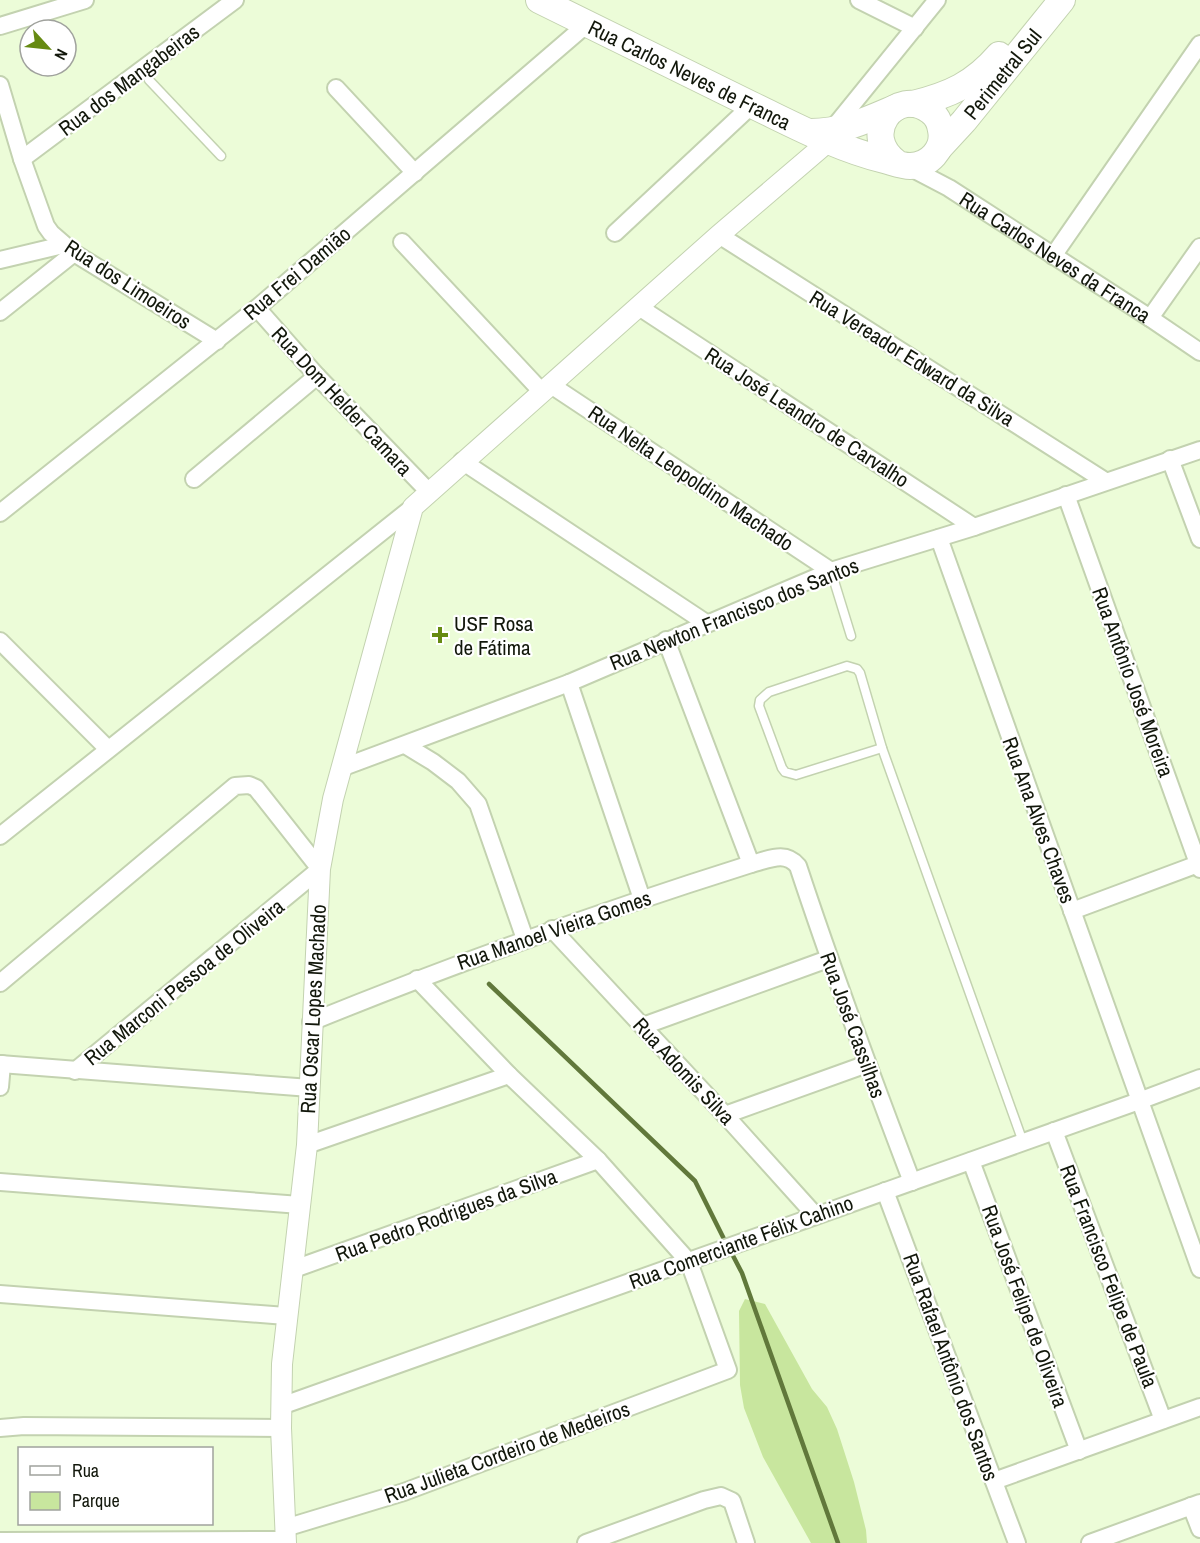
<svg xmlns="http://www.w3.org/2000/svg" width="1200" height="1543" viewBox="0 0 1200 1543" font-family="'Archivo Narrow',sans-serif">
	<style>
		.green { fill: #c8e69e }
		.lines { fill: none; stroke-linecap: round; stroke-linejoin: round }
		.stream { stroke: #61783b; stroke-width: 4.5 }
		.service-casing { stroke: #c3d2b0; stroke-width: 11 }
		.minor-casing { stroke: #c3d2b0; stroke-width: 20 }
		.tertiary-casing { stroke: #c3d2b0; stroke-width: 22 }
		.primary-casing { stroke: #c3d2b0; stroke-width: 28 }
		.service { stroke: #fff; stroke-width: 8 }
		.minor { stroke: #fff; stroke-width: 16 }
		.tertiary { stroke: #fff; stroke-width: 20 }
		.primary { stroke: #fff; stroke-width: 26 }
		.poi-dot { fill: #668a12; stroke: #fff; stroke-width: 2 }
		.labels { text-anchor: middle; dominant-baseline: central; stroke-width: 4.5; stroke-linejoin: round; paint-order: stroke }
		.street-label { font-size: 21px; fill: #12170b; stroke: #fff }
		.poi-label { font-size: 21px; fill: #12170b; stroke: #fff; text-anchor: start }
	</style>
	<rect width="100%" height="100%" fill="#ecfcd8"/>
	<path class="green" d="M745,1299L765,1304L812,1389L827,1407L837,1429L854,1482L866,1530L867,1543H811L763,1457L744,1408L740,1385L739,1311Z"/>
	<g class="lines">
		<g class="stream">
			<path d="M489,984L695,1181L726,1243"/>
			<path d="M730,1250L742,1273L838,1543"/>
		</g>
		<defs>
			<g id="service">
				<path d="M149,80L221,156"/>
				<path d="M831,571L851,636"/>
				<path d="M847,666L857,669L860,673L882,748L796,775L785,772L782,768L759,706L760,700L769,692Z"/>
				<path d="M882,748L1023,1142"/>
			</g>
			<g id="minor">
				<path d="M859,0L915,28"/>
				<path d="M0,26L85,0"/>
				<path d="M0,85L22,159L46,226L51,233L74,253L217,341"/>
				<path d="M336,88L415,173"/>
				<path d="M830,132L937,0"/>
				<path d="M22,159L235,0"/>
				<path id="s1" d="M907,166L949,188L1150,318L1200,352"/>
				<path d="M615,233L752,105"/>
				<path d="M719,235L1105,481"/>
				<path d="M402,242L542,392"/>
				<path d="M1053,256L1200,44"/>
				<path d="M0,260L63,245"/>
				<path d="M639,307L974,527"/>
				<path d="M257,308L317,376L429,492"/>
				<path d="M0,312L74,253"/>
				<path d="M1150,318L1200,247"/>
				<path d="M551,385L831,571"/>
				<path d="M1170,459L1200,539"/>
				<path d="M462,461L706,623"/>
				<path d="M194,479L317,376"/>
				<path d="M1066,495L1200,869"/>
				<path d="M0,513L257,308L587,24"/>
				<path d="M939,538L1200,1269"/>
				<path d="M666,640L751,864"/>
				<path d="M0,641L107,748"/>
				<path d="M569,683L642,899"/>
				<path d="M405,745L433,762L458,781L478,804L525,939"/>
				<path d="M341,768L569,683L831,571L974,527L1200,450"/>
				<path d="M0,836L413,507"/>
				<path d="M1072,911L1198,864"/>
				<path d="M552,929L725,1115L815,1215"/>
				<path d="M0,983L235,786L249,785L256,788L320,869L75,1071"/>
				<path d="M311,1022C456,963 602,911 751,864C768,860 785,850 798,866C833,972 872,1077 912,1182"/>
				<path d="M643,1026L828,959"/>
				<path d="M0,1064L310,1088"/>
				<path d="M0,1087L2,1064"/>
				<path d="M725,1115L867,1064"/>
				<path d="M1054,1131L1163,1420"/>
				<path d="M307,1145L509,1075"/>
				<path d="M971,1161L1079,1451"/>
				<path d="M0,1182L300,1205"/>
				<path d="M885,1191L1017,1543"/>
				<path d="M294,1269L598,1160"/>
				<path d="M0,1294L286,1316"/>
				<path d="M281,1406L1139,1101L1200,1078"/>
				<path d="M0,1428L24,1426L281,1428"/>
				<path d="M994,1481L1200,1407"/>
				<path d="M1191,1506L1200,1529"/>
				<path d="M285,1528L404,1492L728,1370L689,1262L598,1160L509,1075L417,979"/>
				<path d="M0,1541L286,1540"/>
				<path d="M586,1543L704,1500L721,1496L732,1501L746,1543"/>
				<path d="M1090,1543L1200,1503"/>
			</g>
			<path id="tertiary" d="M286,1543L281,1428L282,1364L307,1145L320,869L333,799L413,507L719,235L829,141"/>
			<g id="primary">
				<path id="s2" d="M539,0C609,35 680,69 750,104C794,125 836,148 884,160C892,162 902,166 910,166C929,166 945,149 941,130C940,123 936,115 930,111C896,85 858,135 897,163"/>
				<path d="M913,104C950,95 974,84 999,55"/>
				<path d="M810,132C842,132 867,120 895,108"/>
				<path id="s3" d="M940,147L964,121L1062,0"/>
			</g>
		</defs>
		<use href="#service" class="service-casing"/>
		<use href="#minor" class="minor-casing"/>
		<use href="#tertiary" class="tertiary-casing"/>
		<use href="#primary" class="primary-casing"/>
		<use href="#service" class="service"/>
		<use href="#minor" class="minor"/>
		<use href="#tertiary" class="tertiary"/>
		<use href="#primary" class="primary"/>
	</g>
	<path class="poi-dot" d="M437 626h6v6h6v6h-6v6h-6v-6h-6v-6h6z"/>
	<g class="labels">
		<g class="street-label">
			<text stroke="none"><textPath href="#s2" startOffset="168">Rua Carlos Neves de Franca</textPath></text>
			<text stroke="none"><textPath href="#s3" startOffset="96">Perimetral Sul</textPath></text>
			<text transform="translate(129 80) rotate(-37)">Rua dos Mangabeiras</text>
			<text stroke="none"><textPath href="#s1" startOffset="174">Rua Carlos Neves da Franca</textPath></text>
			<text transform="translate(297 273) rotate(-40)">Rua Frei Damião</text>
			<text transform="translate(128 284) rotate(33)">Rua dos Limoeiros</text>
			<text transform="translate(912 358) rotate(32)">Rua Vereador Edward da Silva</text>
			<text transform="translate(342 401) rotate(47)">Rua Dom Helder Camara</text>
			<text transform="translate(807 417) rotate(33)">Rua José Leandro de Carvalho</text>
			<text transform="translate(691 478) rotate(34)">Rua Nelta Leopoldino Machado</text>
			<text transform="translate(734 614) rotate(-22)">Rua Newton Francisco dos Santos</text>
			<text transform="translate(1133 682) rotate(70)">Rua Antônio José Moreira</text>
			<text transform="translate(1039 820) rotate(70)">Rua Ana Alves Chaves</text>
			<text transform="translate(554 930) rotate(-19)">Rua Manoel Vieira Gomes</text>
			<text transform="translate(184 982) rotate(-39)">Rua Marconi Pessoa de Oliveira</text>
			<text transform="translate(313 1009) rotate(-87)">Rua Oscar Lopes Machado</text>
			<text transform="translate(853 1025) rotate(70)">Rua José Cassilhas</text>
			<text transform="translate(684 1071) rotate(47)">Rua Adomis Silva</text>
			<text transform="translate(446 1215) rotate(-20)">Rua Pedro Rodrigues da Silva</text>
			<text transform="translate(741 1242) rotate(-20)">Rua Comerciante Félix Cahino</text>
			<text transform="translate(1109 1276) rotate(69)">Rua Francisco Felipe de Paula</text>
			<text transform="translate(1025 1306) rotate(70)">Rua José Felipe de Oliveira</text>
			<text transform="translate(951 1367) rotate(70)">Rua Rafael Antônio dos Santos</text>
			<text transform="translate(507 1452) rotate(-20)">Rua Julieta Cordeiro de Medeiros</text>
		</g>
		<g class="poi-label">
			<text x="454" y="623">USF Rosa<tspan x="454" dy="24">de Fátima</tspan></text>
		</g>
	</g>
	<rect x="18" y="1447" width="195" height="78" fill="#ffffff" stroke="#a0a29d" stroke-width="1.5"/>
	<rect x="30" y="1466" width="30" height="9" fill="#ffffff" stroke="#a0a29d" stroke-width="1.5"/>
	<text x="72" y="1477" font-size="18" fill="#12170b">Rua</text>
	<rect x="30" y="1492" width="30" height="18" fill="#c8e69e" stroke="#a0a29d" stroke-width="1.5"/>
	<text x="72" y="1507" font-size="18" fill="#12170b">Parque</text>
	<g transform="translate(48 48) rotate(117)"><circle r="28" fill="#ffffff" stroke="#a0a29d" stroke-width="1.5"/>
	<path d="M0-4.5L10 22L0 15L-10 22Z" fill="#668a12"/>
	<text y="-9" font-size="16" font-weight="bold" text-anchor="middle" fill="#12170b">N</text>
	</g>
</svg>
